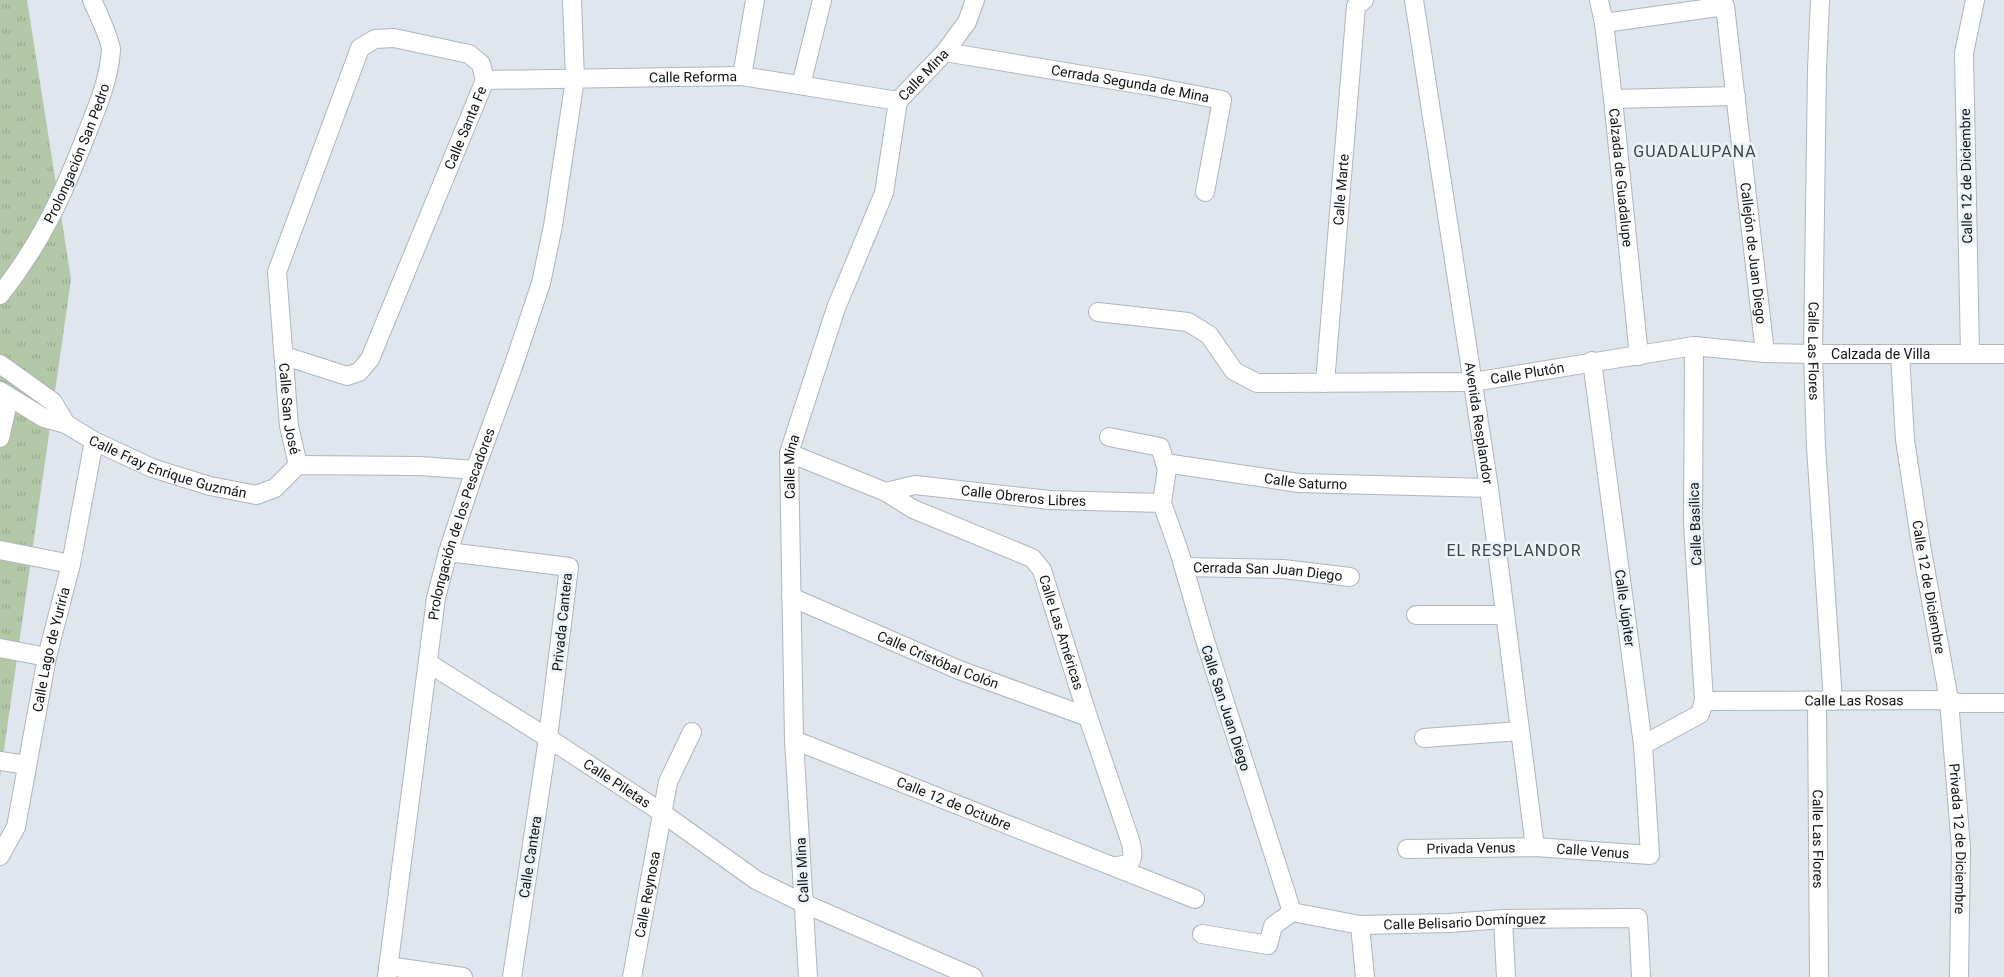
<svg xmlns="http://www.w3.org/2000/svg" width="2004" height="977" viewBox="0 0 2004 977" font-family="Roboto,sans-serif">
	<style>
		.grass { fill: url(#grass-tufts) }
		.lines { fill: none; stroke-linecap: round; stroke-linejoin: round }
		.minor-casing { stroke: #aeb5bd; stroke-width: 20 }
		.minor { stroke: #fff; stroke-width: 18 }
		.labels { text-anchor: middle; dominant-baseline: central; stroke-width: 5; stroke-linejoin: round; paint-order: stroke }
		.street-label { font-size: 14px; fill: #101315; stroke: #ecf3fb }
		.quarter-label { font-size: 16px; letter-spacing: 1px; fill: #3e444a; stroke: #ecf3fb }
	</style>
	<defs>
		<pattern id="grass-tufts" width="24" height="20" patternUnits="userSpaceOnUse" patternTransform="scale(1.25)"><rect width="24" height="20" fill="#b3c8a7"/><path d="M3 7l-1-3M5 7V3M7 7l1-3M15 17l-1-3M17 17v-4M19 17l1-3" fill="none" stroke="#99ab8f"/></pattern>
	</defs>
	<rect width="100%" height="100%" fill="#dfe6ee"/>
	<path class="grass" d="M0,0H27L71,279L0,778Z"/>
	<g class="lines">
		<defs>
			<g id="minor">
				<path id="s1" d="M1414,0L1489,488L1535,847"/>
				<path id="s2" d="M1599,0L1604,23L1613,99L1639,356"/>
				<path id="s3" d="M1820,0L1817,69L1813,354L1816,447L1833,701"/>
				<path id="s4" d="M1604,23L1725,6L1765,353"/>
				<path id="s5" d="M945,52L1150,86L1222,100L1205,192"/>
				<path d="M742,76L755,0"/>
				<path id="s6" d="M485,80L742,76L898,101"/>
				<path d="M801,85L822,0"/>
				<path d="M1613,99L1736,96"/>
				<path id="s7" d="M0,295C41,243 61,199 85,138C96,110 109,81 111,50C111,41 97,11 92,0"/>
				<path id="s8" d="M1098,312L1188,322L1209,335L1234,371L1257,383L1473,382L1694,346L1765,353L1813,354H2004"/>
				<path d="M1970,353L1964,53L1975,0"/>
				<path id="s9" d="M1900,354L1905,440L1921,545L1949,700L1961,848L1959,977"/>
				<path id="s10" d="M285,356L347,376L359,372L370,359L485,80L481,64L469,54L394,38L375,39L360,48L277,272L289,426L298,465"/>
				<path d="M0,364L53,402L66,424"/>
				<path id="s11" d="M1325,383L1356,6L1364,0"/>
				<path id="s12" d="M0,391L44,418L66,424L94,441L152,468L210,486L256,495L275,488L298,465L420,466L475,470"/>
				<path d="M1109,437L1160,447L1165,463"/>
				<path d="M0,438L9,398"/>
				<path id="s13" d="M789,453L886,492L913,509L1032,558L1042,570L1088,717L1131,843C1134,860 1133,865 1115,866"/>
				<path id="s14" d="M886,492L915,485L1050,500L1162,503"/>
				<path d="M0,550L71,564"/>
				<path d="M448,552L569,567L548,738L512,977"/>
				<path id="s15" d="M1184,567L1283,569L1350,577"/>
				<path id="s16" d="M791,597L959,670L1088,717"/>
				<path d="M1416,615H1505"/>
				<path d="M0,648L47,657"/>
				<path id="s17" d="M428,663L548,738L661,812L756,880L803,903L973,977"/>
				<path id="s18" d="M1704,701L1949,700L1959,703H2004"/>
				<path id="s19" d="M1817,701L1819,977"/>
				<path d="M1424,738L1520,731"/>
				<path id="s20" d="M794,740L1195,899"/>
				<path d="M1643,745L1700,714L1704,701L1693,523L1694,346"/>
				<path d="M0,761L27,765"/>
				<path id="s21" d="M1407,849L1535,847L1650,855L1643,745L1592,361"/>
				<path id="s22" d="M0,856L16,827L47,657L71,564L94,441"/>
				<path id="s23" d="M1292,912L1204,637L1179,551L1162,503L1167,468L1165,463L1299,483L1489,488"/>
				<path id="s24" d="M1292,912L1360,925L1450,923L1503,919L1638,918L1641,977"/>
				<path d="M1503,919L1506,977"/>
				<path d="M1360,925L1365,977"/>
				<path d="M1202,934L1268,945L1273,926L1292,912"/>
				<path d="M388,966L463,977"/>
				<path id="s25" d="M387,977L436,598L448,552L475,470L514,364L541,283L553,226L575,79L572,0"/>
				<path id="s26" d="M632,977L668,782L692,732"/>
				<path id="s27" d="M808,977L794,740L789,453L836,308L884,193L898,101L945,52L967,22L975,0"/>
			</g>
		</defs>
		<use href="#minor" class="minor-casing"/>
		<use href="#minor" class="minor"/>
	</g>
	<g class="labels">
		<g class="street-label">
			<text stroke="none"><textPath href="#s27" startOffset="931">Calle Mina</textPath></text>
			<text stroke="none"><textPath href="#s6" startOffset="208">Calle Reforma</textPath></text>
			<text stroke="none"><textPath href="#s5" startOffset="188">Cerrada Segunda de Mina</textPath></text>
			<text stroke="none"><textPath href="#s10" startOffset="345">Calle Santa Fe</textPath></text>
			<text stroke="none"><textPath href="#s7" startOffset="162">Prolongación San Pedro</textPath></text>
			<text transform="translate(1966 176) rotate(-91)">Calle 12 de Diciembre</text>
			<text stroke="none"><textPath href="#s2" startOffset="179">Calzada de Guadalupe</textPath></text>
			<text stroke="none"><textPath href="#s11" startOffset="194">Calle Marte</textPath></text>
			<text stroke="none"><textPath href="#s4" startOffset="371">Callejón de Juan Diego</textPath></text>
			<text stroke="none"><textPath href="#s3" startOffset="351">Calle Las Flores</textPath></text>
			<text stroke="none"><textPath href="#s8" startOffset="812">Calzada de Villa</textPath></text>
			<text stroke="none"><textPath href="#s8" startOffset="456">Calle Plutón</textPath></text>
			<text stroke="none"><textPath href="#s10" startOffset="918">Calle San José</textPath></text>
			<text stroke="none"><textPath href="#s1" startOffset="428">Avenida Resplandor</textPath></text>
			<text stroke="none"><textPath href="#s12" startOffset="186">Calle Fray Enrique Guzmán</textPath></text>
			<text stroke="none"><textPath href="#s27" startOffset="511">Calle Mina</textPath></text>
			<text stroke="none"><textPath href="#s23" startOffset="612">Calle Saturno</textPath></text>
			<text stroke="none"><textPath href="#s14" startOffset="139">Calle Obreros Libres</textPath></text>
			<text stroke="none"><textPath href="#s25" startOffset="460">Prolongación de los Pescadores</textPath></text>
			<text transform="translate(1695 524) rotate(-92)">Calle Basílica</text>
			<text stroke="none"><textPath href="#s15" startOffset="84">Cerrada San Juan Diego</textPath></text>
			<text stroke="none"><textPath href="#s9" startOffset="235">Calle 12 de Diciembre</textPath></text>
			<text transform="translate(1625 608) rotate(82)">Calle Júpiter</text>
			<text transform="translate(562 622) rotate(-84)">Privada Cantera</text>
			<text stroke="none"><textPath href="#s13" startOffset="346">Calle Las Américas</textPath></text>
			<text stroke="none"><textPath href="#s22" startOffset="214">Calle Lago de Yuriria</textPath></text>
			<text stroke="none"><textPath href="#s16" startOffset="160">Calle Cristóbal Colón</textPath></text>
			<text stroke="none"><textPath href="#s18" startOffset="150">Calle Las Rosas</textPath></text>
			<text transform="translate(1226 708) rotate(72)">Calle San Juan Diego</text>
			<text stroke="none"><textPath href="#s17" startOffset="224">Calle Piletas</textPath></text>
			<text stroke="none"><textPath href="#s20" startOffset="172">Calle 12 de Octubre</textPath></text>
			<text stroke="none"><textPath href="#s19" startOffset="138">Calle Las Flores</textPath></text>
			<text stroke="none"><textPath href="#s9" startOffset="489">Privada 12 de Diciembre</textPath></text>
			<text stroke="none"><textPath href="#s21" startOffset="64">Privada Venus</textPath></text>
			<text stroke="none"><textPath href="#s21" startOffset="186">Calle Venus</textPath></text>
			<text transform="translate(530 857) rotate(-81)">Calle Cantera</text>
			<text transform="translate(802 870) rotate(-93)">Calle Mina</text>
			<text stroke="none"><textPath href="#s26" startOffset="84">Calle Reynosa</textPath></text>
			<text stroke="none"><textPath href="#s24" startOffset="174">Calle Belisario Domínguez</textPath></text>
		</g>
		<g class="quarter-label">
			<text x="1695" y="151">GUADALUPANA</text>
			<text x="1514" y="550">EL RESPLANDOR</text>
		</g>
	</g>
</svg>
